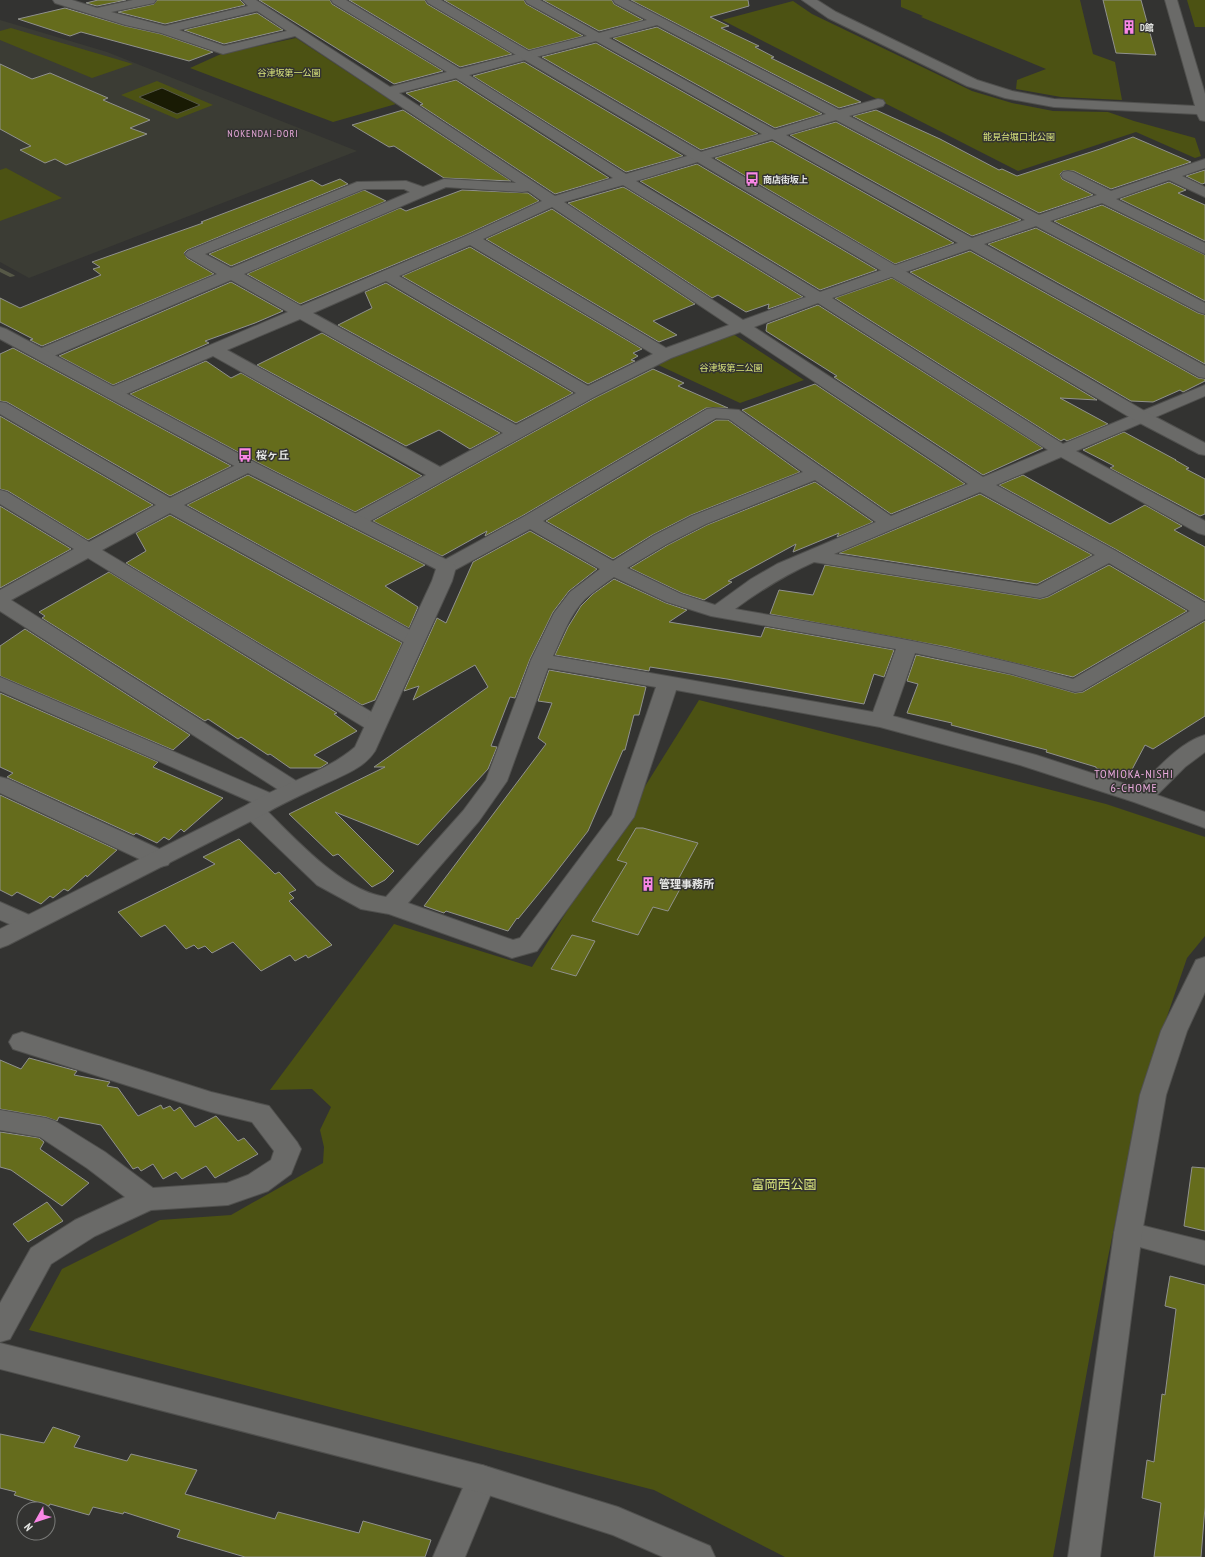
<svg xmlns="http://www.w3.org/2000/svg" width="1205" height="1557" viewBox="0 0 1205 1557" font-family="'PT Sans Narrow','Noto Sans JP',sans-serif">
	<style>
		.built { fill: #3b3c34 }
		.green { fill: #4c5213 }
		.water { fill: #191b04; stroke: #565847 }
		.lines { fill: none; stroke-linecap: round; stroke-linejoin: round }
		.stream { fill: #565847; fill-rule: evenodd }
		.building { fill: #656c1c; stroke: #90918e }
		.street-casing { stroke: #50504e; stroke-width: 2 }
		.secondary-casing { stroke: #50504e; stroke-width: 2 }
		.street { fill: #6a6a68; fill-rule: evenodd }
		.secondary { fill: #6a6a68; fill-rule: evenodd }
		.labels { text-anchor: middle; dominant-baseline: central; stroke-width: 3; stroke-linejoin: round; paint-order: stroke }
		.far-poi-label { font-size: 9px; font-weight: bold; fill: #e5e6e4; stroke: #333331; text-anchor: start }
		.far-park-label { font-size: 9px; fill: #dae57c; stroke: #333331 }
		.far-neighbourhood-label { font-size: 10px; letter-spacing: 1px; fill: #eaaadd; stroke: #333331 }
		.poi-label { font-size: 11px; font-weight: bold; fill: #e5e6e4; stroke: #333331; text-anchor: start }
		.neighbourhood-label { font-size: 12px; letter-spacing: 1px; fill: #eaaadd; stroke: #333331 }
		.near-park-label { font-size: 13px; fill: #dae57c; stroke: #333331 }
	</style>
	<rect width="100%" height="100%" fill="#333331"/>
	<path class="built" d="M0,20L107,52L357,151L29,278L0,262Z"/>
	<g class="green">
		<path d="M901,0H1080L1093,54L1115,62L1122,100L1061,97L1016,89L1017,80L1046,69L921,17L923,16L901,7Z"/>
		<path d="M1187,0H1205V27H1195Z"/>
		<path d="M793,1L812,14L972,91L1012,103L1053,111L1108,112L1134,121L1195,138L1201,156L1195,158L1136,132L1018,171L722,20Z"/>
		<path d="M11,28L133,64L92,78L0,40V31Z"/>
		<path d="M296,38L396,104L333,122L190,68L221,54Z"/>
		<path d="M157,81L213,105L177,119L121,95Z"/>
		<path d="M6,168L62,198L0,221V170Z"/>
		<path d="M733,334L804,380L740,403L654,363Z"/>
		<path d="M699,700L1106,804L1205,837V936L1187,958L1143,1087L1106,1267L1053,1557H785L654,1490L29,1330L62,1269L160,1220L231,1215L323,1163L324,1147L320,1130L331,1107L312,1089L270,1090L394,924L532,967Z"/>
	</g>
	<path class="water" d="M162,88L200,105L177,114L139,97Z"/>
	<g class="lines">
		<path class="stream" d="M0,268L14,275L15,276L10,277L0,272Z"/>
	</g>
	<g class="building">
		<path d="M98,0H126L97,6L86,3Z"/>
		<path d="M157,0H240L245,5L165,24L118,12L154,4Z"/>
		<path d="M259,0H330L332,4L443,71L394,84Z"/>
		<path d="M349,0H425L427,4L512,54L460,67Z"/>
		<path d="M444,0H524L526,4L583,36L529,50Z"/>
		<path d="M543,0H612L614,4L643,20L599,31Z"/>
		<path d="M631,0H748L749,6L710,17L729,26L721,28L759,46L755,47L774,57L771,58L861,102L839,108Z"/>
		<path d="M1103,0H1141L1156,55L1116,53Z"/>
		<path d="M65,8L125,26L161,34L213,52L189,61L81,32L70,36L18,19Z"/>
		<path d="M257,13L283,30L224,44L184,30Z"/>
		<path d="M657,27L822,114L775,128L613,38Z"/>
		<path d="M596,43L758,134L701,150L542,57Z"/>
		<path d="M524,62L683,156L626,172L473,76Z"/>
		<path d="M0,64L32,79L50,73L108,98L103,100L150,120L130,128L147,134L66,165L55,159L45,163L20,150L31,146L0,129Z"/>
		<path d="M456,80L609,178L555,194L420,105L423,104L406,93Z"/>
		<path d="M403,110L511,181L444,178L394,146L389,147L352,125Z"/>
		<path d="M876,110L940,139L999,170L1002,169L1017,176L1100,149L1133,137L1191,162L1111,189L1074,171H1063L1060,174L1062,179L1093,195L1039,213L853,116Z"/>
		<path d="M836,122L1021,220L972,236L790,135Z"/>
		<path d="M772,141L954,243L895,264L715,158Z"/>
		<path d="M697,164L877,270L820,290L640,181Z"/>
		<path d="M1205,170V183L1202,184L1186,176Z"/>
		<path d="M340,179L348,184L187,250L184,253L187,258L214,274L42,346L30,340L33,339L0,322V298L20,308L101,275L93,269L100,267L92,262L203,223L201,222L312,180L322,186Z"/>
		<path d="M1169,182L1186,190L1178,193L1205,205V241L1120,199Z"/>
		<path d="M623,187L627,189L803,297L768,309L769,304L746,312L718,295L712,298L568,203Z"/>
		<path d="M364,190L386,201L231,266L209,254Z"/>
		<path d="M462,190L528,193L539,201L465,235L300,304L247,274L400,208L406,211Z"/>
		<path d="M1102,205L1205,255V301L1054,221Z"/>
		<path d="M552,209L695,304L653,321L677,335L659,342L486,239Z"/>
		<path d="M1036,228L1198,313L1205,315V364L988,244Z"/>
		<path d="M470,247L642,349L633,353L638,356L631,360L635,361L588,384L402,276Z"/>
		<path d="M970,251L1198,378L1205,379V381L1183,392L1180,390L1153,402L1131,401L910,272Z"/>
		<path d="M892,278L1097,400L1060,398L1108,424L1067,441L1064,439L1061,441L835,298Z"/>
		<path d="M231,282L283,311L255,323L205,341L209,343L113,385L59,356Z"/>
		<path d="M386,283L573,393L516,423L338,325L372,308L365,292Z"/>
		<path d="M818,305L1043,448L983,475L834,377L837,376L766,331L767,324Z"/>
		<path d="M322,333L500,433L470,449L439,430L406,446L257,365Z"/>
		<path d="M13,348L106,398L231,466L170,496L7,402L0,401V354Z"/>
		<path d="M206,361L231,378L241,373L422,476L355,512L255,461L130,394Z"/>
		<path d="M653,369L684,383L678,386L728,408H706L522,516L485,536L487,531L442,556L373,521L595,398Z"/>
		<path d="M815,384L965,484L891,514L742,410Z"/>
		<path d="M0,416L153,505L88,540L8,491L0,489Z"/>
		<path d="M716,420H728L800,472L691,515L652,535L613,559L546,521Z"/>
		<path d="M1124,432L1176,460H1175L1189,468L1186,469L1205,479V514L1200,516L1110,468L1114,466L1083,450Z"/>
		<path d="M248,475L425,565L385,586L418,607L409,628L187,505Z"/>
		<path d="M1023,475L1110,524L1145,505L1182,526L1174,530L1205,547V601L1117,550L999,485Z"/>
		<path d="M815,482L873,522L837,537L839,533L793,552L796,544L728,581L732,582L704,600L682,593L630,568L668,545L707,525Z"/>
		<path d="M980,494L1092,555L1037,584L839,553Z"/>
		<path d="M0,506L71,549L0,588Z"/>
		<path d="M170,515L402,643L375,700L362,705L126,563L146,551L136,533Z"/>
		<path d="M530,531L597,569L569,591L553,612L530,659L515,698L510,697L491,746L497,747L488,769L418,845L335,812L394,871L385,880L372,887L338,854L333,856L289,814L385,767H374L488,687L475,665L413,700L419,686L404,691L437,618L446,623L473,562Z"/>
		<path d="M825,565L1040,599L1048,597L1109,565L1187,611L1073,677L947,647L770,614L779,590L813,595Z"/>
		<path d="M109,572L337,713L334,714L357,731L314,755L328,763L320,768H290L270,754L268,755L241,737L238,739L208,719L205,721L42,618L45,616L39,612Z"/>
		<path d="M614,579L666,603L687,610L669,622L761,637L765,627L894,650L884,677L874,674L864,704L727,679L650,667L649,671L555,655L568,627L581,606L593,594Z"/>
		<path d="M1205,621V716L1153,749L1145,745L1127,779L1096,768V767L1046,752L1047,750L951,725L952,723L907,713L918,684L907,681L916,655L1012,675L1075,693L1083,692Z"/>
		<path d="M25,629L190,735L173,750L0,676V646Z"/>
		<path d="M549,670L646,687L639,715H634L625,750H623L588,831L550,880L518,919L517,918L508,931L446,911L444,913L424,906L546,744L538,738L552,703L538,701Z"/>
		<path d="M0,693L158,762L153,767L223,798L184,832L181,829L169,840L164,837L157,843L136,833L134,835L7,777L13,773L0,767Z"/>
		<path d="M0,795L117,850L87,877L86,875L68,891L64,889L53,898L50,896L41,904L17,892L12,896L0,890Z"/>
		<path d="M636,828H643L698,843L674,887L680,889L668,911L653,907L638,935L592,921L627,863L617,860Z"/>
		<path d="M239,839L275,874L279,872L296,890L289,893L294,898L289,901L332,945L308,958L306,955L295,961L290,955L261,971L233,942L212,953L205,946L198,949L194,945L186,949L165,925L141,937L118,912L215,864L203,857Z"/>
		<path d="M572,935L595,941L576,976L551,969Z"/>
		<path d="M29,1058L77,1071L74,1075L110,1082L107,1086L118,1088L138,1116L161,1105L163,1109L170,1106L174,1111L180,1107L195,1127L216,1116L238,1141L244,1138L258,1154L215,1178L206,1166L182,1179L176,1172L163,1179L153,1164L141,1171L138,1167L133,1169L101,1125L59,1117L57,1121L46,1117L0,1109V1060L21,1069Z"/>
		<path d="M0,1132L39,1138L44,1142L40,1149L89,1183L62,1206L11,1170L0,1167Z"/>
		<path d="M1192,1167L1205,1168V1231L1184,1226Z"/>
		<path d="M47,1202L63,1221L28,1242L13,1224Z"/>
		<path d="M1170,1276L1205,1285V1507L1201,1557H1154L1161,1503L1142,1498L1147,1460L1154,1462L1162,1394L1165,1395L1176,1309L1165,1306Z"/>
		<path d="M53,1427L80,1436L74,1447L127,1461L131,1454L197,1470L185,1494L275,1519L278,1512L359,1533L363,1521L431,1540L425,1557H245L177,1537L180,1530L124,1512L123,1514L93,1507L89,1515L50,1504L49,1506L14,1495L16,1492L0,1488V1434L44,1443Z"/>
	</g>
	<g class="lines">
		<defs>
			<g id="street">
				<path d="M53,0H72L97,8L133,0H156L154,3L111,12L165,26L248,6L242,0H256L390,87L447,72L333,3L331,0H346L460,69L587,36L527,3L525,0H540L599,33L647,20L615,3L613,0H628L839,110L878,99L883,100L885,103L883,106L849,116L1039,215L1097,195L1063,178L1061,175L1063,172L1068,171L1073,172L1111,191L1205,159V168L1182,176L1205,187V197L1169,180L1116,199L1205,243V254L1102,203L1050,221L1205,303V314L1199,312L1036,226L984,244L1205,366V378L1199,377L970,249L832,298L1063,444L1205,385V396L1076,451L1205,521V535L1198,533L1061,457L996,485L1116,551L1205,603V619L1082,691L1075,692L1012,674L915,653L893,716L1036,755L1138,788C1156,770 1180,742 1205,735V752L1185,767L1157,795L1205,812V828L1134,802L1020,765L880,727L676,690L634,817L537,951L512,958L389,914L361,909L317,885L245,816L242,811L245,806L253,804L258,805L0,691V677L277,796L280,801L277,806L269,808L262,806C294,837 341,891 386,897L463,811L486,780L531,660L554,613L570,592L600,569L530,529L453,571L446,573L439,571L436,567L439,563L523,517L707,409L713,408L739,410L891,516L968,484L740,332L671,358L594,397L363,525L356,527L349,525L347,521L349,517L426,475L213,356L119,397L113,398L107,397L104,393L107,389L288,312L231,280L49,358L43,359L37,358L35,354L37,350L217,274L188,257L185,254L188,251L357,182L406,181L423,187L444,179L516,183L295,36L223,54L161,33L125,25L55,3ZM257,11L287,31L224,46L179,30ZM657,25L826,114L775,130L609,38ZM596,41L762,134L626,174L469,75ZM456,78L613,178L555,196L399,93ZM836,120L1025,220L972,238L786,135ZM772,139L958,243L820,292L636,181ZM623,185L628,188L806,297L743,320L564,202ZM446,187L522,192L528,191L542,201L466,236L301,306L244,274ZM364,189H404L410,192L231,268L205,254ZM552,207L729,325L666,348L483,239ZM470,245L653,354L588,386L399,276ZM386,281L576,393L516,425L313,313ZM818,303L1048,450L983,477L754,327ZM300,319L503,433L440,467L227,350ZM716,418L729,419L803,472L692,516L653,536L613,561L543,521ZM815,480L876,522L777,564L751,579L715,605L681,594L627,568L667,544L706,524ZM980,492L1095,555L1037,586L834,554ZM814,562L1040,598L1047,596L1109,563L1190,611L1073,679C962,647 848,629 735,609C761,590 785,575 814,562ZM614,577L667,602L711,616L896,649L873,712L553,656C562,637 570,614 585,599C594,591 604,584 614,577ZM548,668L656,687L612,815L520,938L513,940L408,903L479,821L507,781Z"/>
				<path d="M802,0H817L836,12L977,80L1012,91L1054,99L1195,106L1165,0H1177L1205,94V121L1200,120L1197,114L1054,107L1005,98L967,86L828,18Z"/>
				<path d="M0,402L6,403L170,498L242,462L248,461L254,462L257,466L254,470L184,505L421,636L424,640L421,644L414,646L407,644L170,513L102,550L383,719L386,724L383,729L375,731L367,729L88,558L11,600L301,784L304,789L301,794L293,796L285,794L0,611V590L74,549L0,504V490L7,492L89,542L156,505L0,414Z"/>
				<path d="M0,777L8,779L168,853L172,859L168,865L160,867L152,865L0,793Z"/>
				<path d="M0,902L36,918L40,924L36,930L28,932L0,920Z"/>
				<path d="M22,1032L211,1092L269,1106L297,1142L301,1149L291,1174L268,1191L228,1205L151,1210L95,1236L51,1264L10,1339L0,1342V1303L31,1248L75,1220L125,1197L87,1168L40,1137L0,1130V1110L46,1118L55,1121L105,1152L153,1188L227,1183L248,1175L271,1160L274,1151L252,1122L211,1112L13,1049L9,1042L13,1035Z"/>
				<path d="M1128,1222L1205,1241V1265L1118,1241L1114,1233L1118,1225Z"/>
				<path d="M482,1465L493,1469L497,1479L465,1557H433L471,1469Z"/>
			</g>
			<g id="secondary">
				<path d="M426,0H441L1148,413L1205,443V455L1199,454L1136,421L428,3Z"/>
				<path d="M0,327L6,329L254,462L453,563L456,567L452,581L375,751C363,770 338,777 318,787C299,796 279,805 261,816L8,945L0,948V929L245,806C280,784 325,773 355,747L432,581L436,569L242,470L0,339Z"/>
				<path d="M1205,957V992L1187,1031L1166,1095L1142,1233L1100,1557H1068L1114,1233L1140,1095L1161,1031L1196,960Z"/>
				<path d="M0,1343L482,1465L618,1507L710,1546L715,1557H663L613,1535L482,1493L0,1369Z"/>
			</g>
		</defs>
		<use href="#street" class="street-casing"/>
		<use href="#secondary" class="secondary-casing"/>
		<use href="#street" class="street"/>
		<use href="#secondary" class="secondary"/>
	</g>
	<defs>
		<symbol id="building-bare" viewBox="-9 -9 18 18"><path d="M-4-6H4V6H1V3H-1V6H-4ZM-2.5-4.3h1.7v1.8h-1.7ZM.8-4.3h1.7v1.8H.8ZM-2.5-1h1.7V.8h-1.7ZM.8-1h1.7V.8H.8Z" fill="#fa87e6" stroke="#333331" stroke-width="2.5" paint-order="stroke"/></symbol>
		<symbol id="bus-bare" viewBox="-9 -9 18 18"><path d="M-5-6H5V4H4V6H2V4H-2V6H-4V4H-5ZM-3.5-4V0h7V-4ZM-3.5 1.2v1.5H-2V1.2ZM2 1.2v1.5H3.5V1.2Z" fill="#fa87e6" stroke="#333331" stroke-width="2.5" paint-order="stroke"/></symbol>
	</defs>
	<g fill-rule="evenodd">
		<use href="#building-bare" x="1119" y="17" width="20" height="20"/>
		<use href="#bus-bare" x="742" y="169" width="20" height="20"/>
		<use href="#bus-bare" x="235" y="445" width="20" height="20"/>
		<use href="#building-bare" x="638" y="874" width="20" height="20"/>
	</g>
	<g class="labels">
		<g class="far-poi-label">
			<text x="1140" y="27">D館</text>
			<text x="763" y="179">商店街坂上</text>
		</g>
		<g class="far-park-label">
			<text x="289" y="72">谷津坂第一公園</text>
			<text x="1019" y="136">能見台堀口北公園</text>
			<text x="731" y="367">谷津坂第二公園</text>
		</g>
		<g class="far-neighbourhood-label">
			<text x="263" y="133">NOKENDAI-DORI</text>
		</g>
		<g class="poi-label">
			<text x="256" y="455">桜ヶ丘</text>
			<text x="659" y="884">管理事務所</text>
		</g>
		<g class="neighbourhood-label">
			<text x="1134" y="773">TOMIOKA-NISHI<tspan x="1134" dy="14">6-CHOME</tspan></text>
		</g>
		<g class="near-park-label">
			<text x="784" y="1184">富岡西公園</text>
		</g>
	</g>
	<g transform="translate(36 1521) rotate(231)"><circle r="19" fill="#333331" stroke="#7a7b79"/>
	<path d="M0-3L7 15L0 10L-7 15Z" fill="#fa87e6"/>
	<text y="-6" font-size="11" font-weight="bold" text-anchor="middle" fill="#e5e6e4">N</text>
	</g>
</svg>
